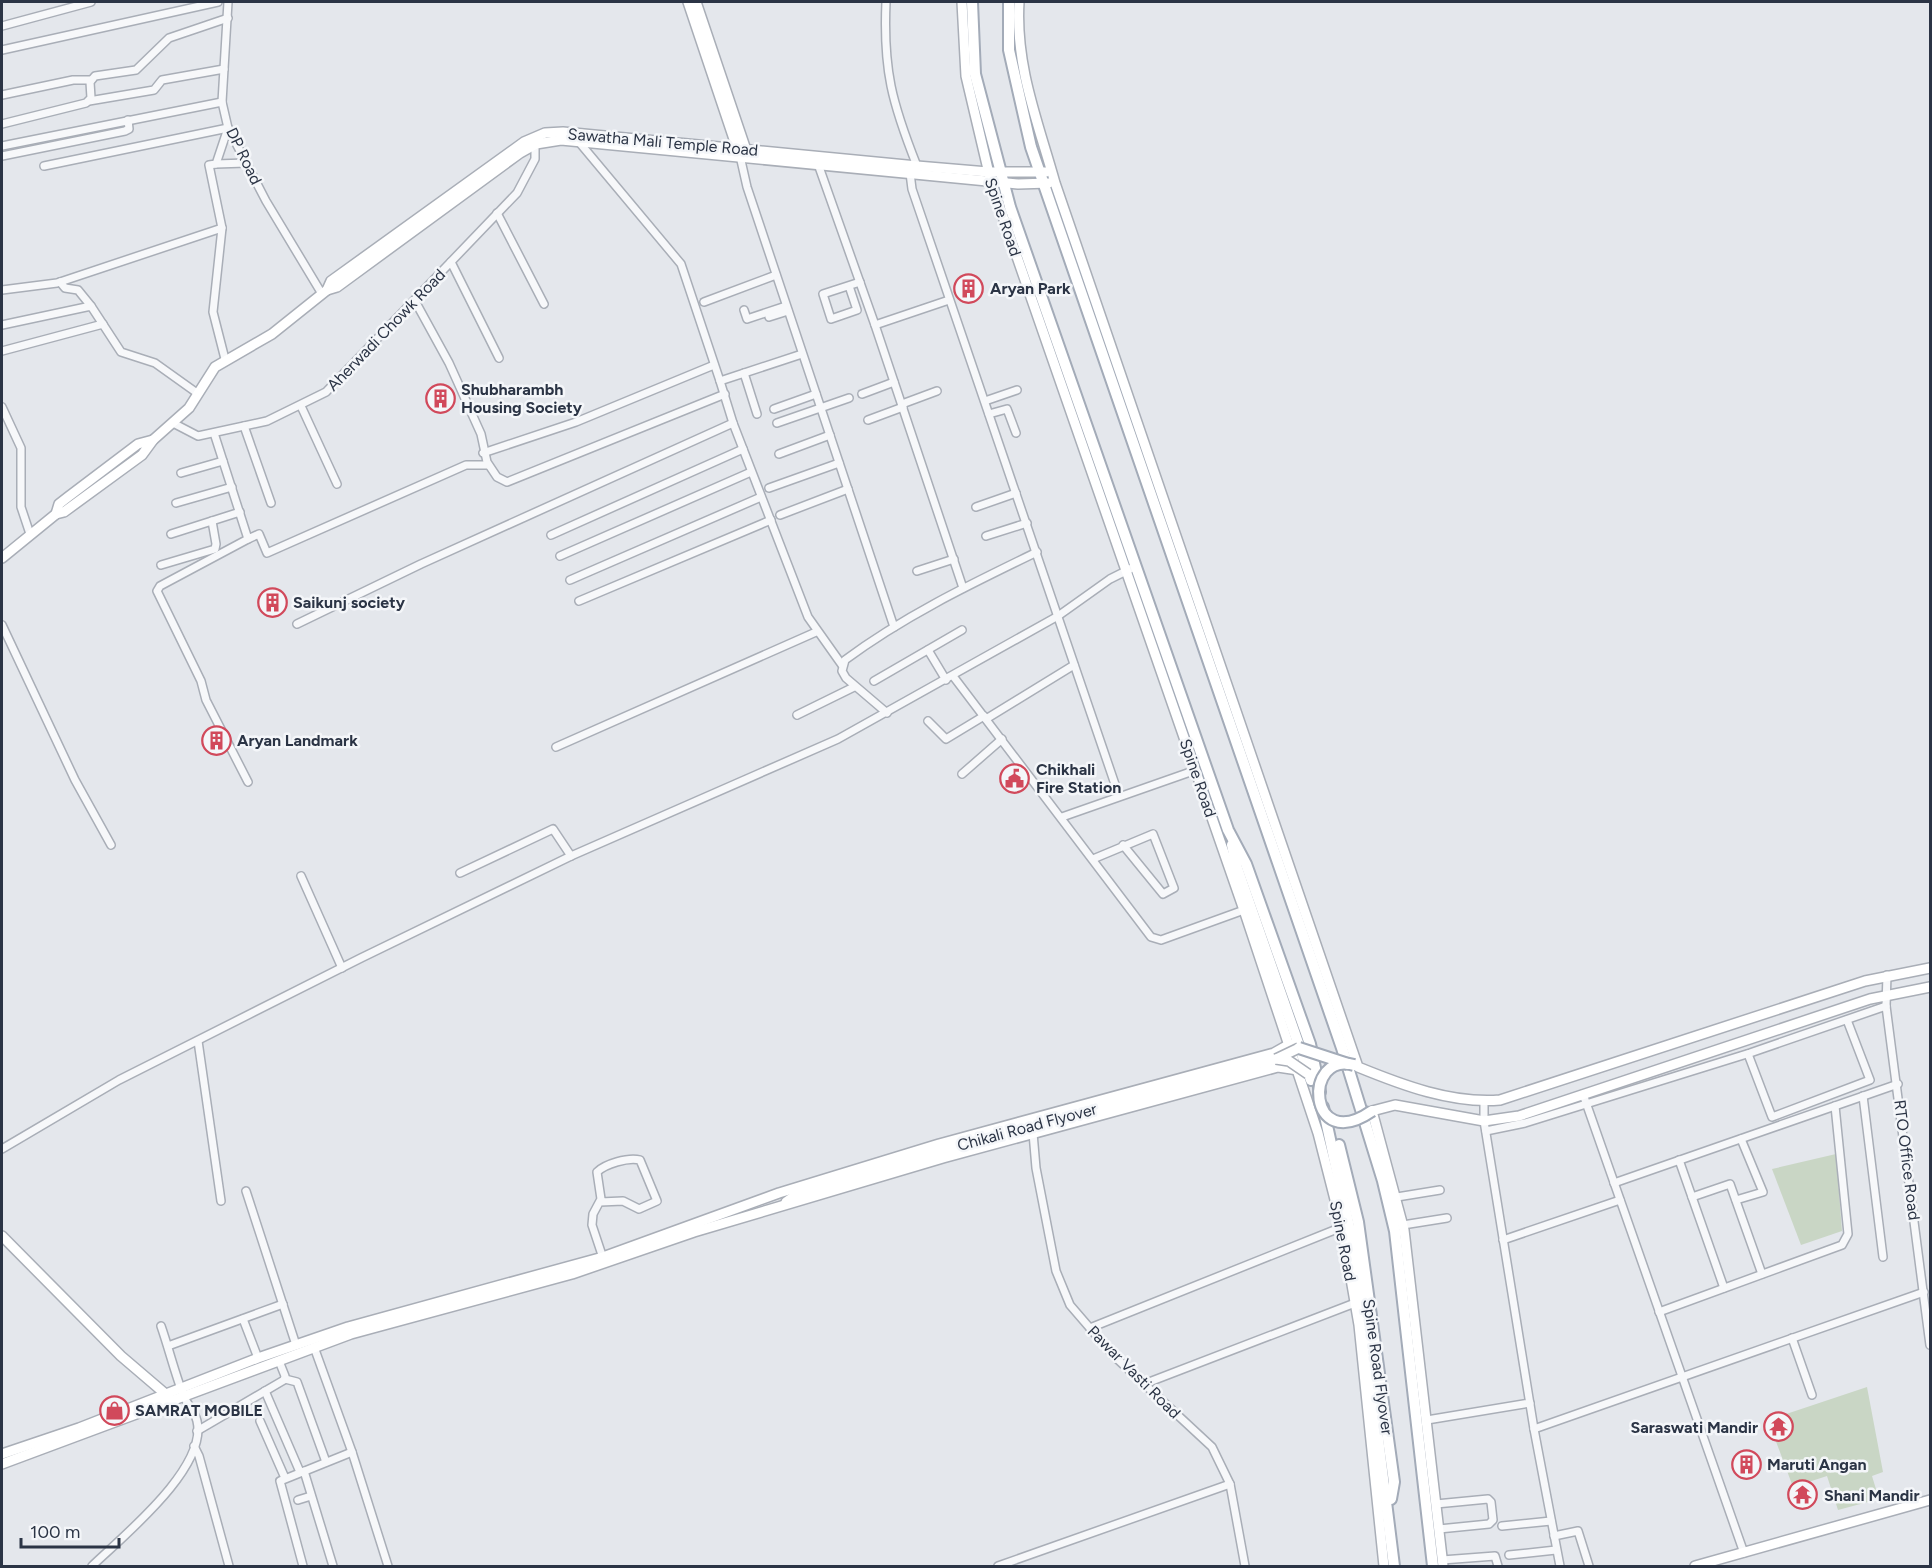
<svg xmlns="http://www.w3.org/2000/svg" width="1932" height="1568" viewBox="0 0 1932 1568" font-family="Figtree,sans-serif">
	<style>
		.green { fill: #c9d6c5 }
		.lines { fill: none; stroke-linecap: round; stroke-linejoin: round }
		.street-casing { stroke: #a9aeb7; stroke-width: 10 }
		.secondary-casing { stroke: #a9aeb7; stroke-width: 12 }
		.primary-casing { stroke: #a3abb8; stroke-width: 14 }
		.street { stroke: #f7f8fa; stroke-width: 7 }
		.secondary { stroke: #fff; stroke-width: 9 }
		.primary { stroke: #fff; stroke-width: 10 }
		.secondary-bridge-casing { stroke: #a9aeb7; stroke-width: 12; stroke-linecap: butt }
		.primary-bridge-casing { stroke: #a3abb8; stroke-width: 14; stroke-linecap: butt }
		.secondary-bridge { stroke: #fff; stroke-width: 9 }
		.primary-bridge { stroke: #fff; stroke-width: 10 }
		.labels { text-anchor: middle; dominant-baseline: central; stroke-width: 5; stroke-linejoin: round; paint-order: stroke }
		.street-label { font-size: 16px; fill: #2b3445; stroke: #f4f6f9 }
		.poi-label { font-size: 16px; font-weight: bold; fill: #2b3445; stroke: #f4f6f9; text-anchor: start }
	</style>
	<rect width="100%" height="100%" fill="#e4e7ec"/>
	<g class="green">
		<path d="M1836,1154L1842,1231L1801,1245L1772,1169Z"/>
		<path d="M1867,1387L1883,1472L1872,1476L1879,1499L1838,1510L1827,1476L1793,1487L1768,1420Z"/>
	</g>
	<g class="lines">
		<defs>
			<g id="street">
				<path d="M228,2L222,102L228,128L266,201L322,294"/>
				<path d="M886,2C883,70 892,103 917,166"/>
				<path d="M2,26L91,2"/>
				<path d="M2,50L218,2"/>
				<path d="M2,95L73,80H91"/>
				<path d="M89,101L154,90L162,80L224,69"/>
				<path d="M2,124L86,103L91,98L90,82L95,76L136,70L169,38L228,18"/>
				<path d="M579,142L681,264L720,381"/>
				<path d="M2,146L222,102"/>
				<path d="M2,156L125,131L129,129L128,120"/>
				<path d="M740,156L747,187L894,627"/>
				<path d="M216,164L246,163"/>
				<path d="M818,164L875,325L963,588"/>
				<path d="M44,166L228,128"/>
				<path d="M910,173L912,189L1119,796"/>
				<path d="M497,213L544,304"/>
				<path d="M222,228L213,312L225,359"/>
				<path d="M451,262L499,358"/>
				<path d="M60,282L65,288L78,290L91,306"/>
				<path d="M849,286L857,310L831,319L823,294C835,290 848,286 860,282"/>
				<path d="M2,290L57,283L222,228L209,165L216,164L228,128"/>
				<path d="M415,301L449,363L481,434L487,462L497,477L507,482L725,394"/>
				<path d="M704,302L776,275"/>
				<path d="M744,310L747,319L786,306"/>
				<path d="M769,317L788,311"/>
				<path d="M2,325L91,306L121,352L155,363L197,393"/>
				<path d="M875,325L949,300"/>
				<path d="M2,351L103,324"/>
				<path d="M802,354L720,381L733,423L808,617L842,665"/>
				<path d="M744,373L757,414"/>
				<path d="M862,394L894,382"/>
				<path d="M985,401L1017,390"/>
				<path d="M902,404L937,391"/>
				<path d="M301,406L337,484"/>
				<path d="M2,407L21,448V507L30,534"/>
				<path d="M774,409L816,394"/>
				<path d="M989,414L1007,409L1016,433"/>
				<path d="M868,420L903,407"/>
				<path d="M173,423L198,436L267,421L326,392L517,193L535,159V140"/>
				<path d="M777,423L849,398"/>
				<path d="M244,426L271,503"/>
				<path d="M214,433L248,539L259,534L267,553L466,465H488"/>
				<path d="M483,453L576,422L714,365"/>
				<path d="M779,454L830,435"/>
				<path d="M181,473L223,461"/>
				<path d="M769,488L839,463"/>
				<path d="M176,503L232,487"/>
				<path d="M976,507L1016,493"/>
				<path d="M780,515L848,489"/>
				<path d="M171,534L240,512"/>
				<path d="M551,535L743,449"/>
				<path d="M986,536L1027,523"/>
				<path d="M560,556L751,472"/>
				<path d="M161,565L215,549L216,544L212,521"/>
				<path d="M917,571L954,559"/>
				<path d="M570,580L761,497"/>
				<path d="M579,601L771,520"/>
				<path d="M297,624L421,564L733,423"/>
				<path d="M2,625L75,780L111,845"/>
				<path d="M928,650L946,680"/>
				<path d="M953,676L1151,937L1161,940L1244,910"/>
				<path d="M874,681L962,630"/>
				<path d="M887,713L846,678L842,671L845,660C904,616 971,584 1037,552"/>
				<path d="M797,715L854,687"/>
				<path d="M986,719L1074,665"/>
				<path d="M928,721L946,739L984,716"/>
				<path d="M556,747L816,632"/>
				<path d="M962,774L1002,739"/>
				<path d="M248,782L206,700L201,681L157,591L160,586L248,539"/>
				<path d="M1062,817L1196,770"/>
				<path d="M1093,859L1153,834L1174,888L1163,894L1123,845"/>
				<path d="M460,873L553,829L571,856"/>
				<path d="M301,876L342,968"/>
				<path d="M1887,975L1886,1006L1930,1345"/>
				<path d="M198,1041L221,1201"/>
				<path d="M1748,1054L1772,1117L1870,1080L1847,1020"/>
				<path d="M1583,1094L1744,1553"/>
				<path d="M1863,1096L1883,1257"/>
				<path d="M1484,1102V1121L1534,1429L1560,1566"/>
				<path d="M1486,1131L1525,1123L1750,1053L1886,1006"/>
				<path d="M1033,1133L1036,1168L1056,1271L1070,1305L1114,1356L1212,1447L1230,1484L1245,1566"/>
				<path d="M2,1149L119,1080L361,958L571,856L838,739L1058,616L1110,579L1136,566"/>
				<path d="M1679,1160L1724,1288"/>
				<path d="M1614,1183L1898,1084"/>
				<path d="M246,1191L296,1345"/>
				<path d="M1397,1197L1440,1190"/>
				<path d="M1692,1197L1730,1184L1762,1274"/>
				<path d="M1736,1200L1763,1192L1741,1139"/>
				<path d="M600,1202L623,1201L639,1209L657,1201L640,1160C628,1157 605,1164 597,1172L601,1199L593,1214L592,1225L604,1261"/>
				<path d="M1403,1225L1447,1218"/>
				<path d="M1503,1240L1620,1200"/>
				<path d="M1659,1312L1842,1245L1848,1234L1835,1106"/>
				<path d="M243,1319L258,1358"/>
				<path d="M1090,1328L1342,1227"/>
				<path d="M1792,1338L1812,1395"/>
				<path d="M168,1346L283,1304"/>
				<path d="M314,1347L352,1452L388,1566"/>
				<path d="M285,1379L297,1382L326,1462"/>
				<path d="M1144,1384L1355,1303"/>
				<path d="M265,1391L300,1472"/>
				<path d="M1427,1420L1530,1403"/>
				<path d="M260,1421L285,1478"/>
				<path d="M1534,1429L1924,1292"/>
				<path d="M197,1431L284,1380L285,1376L279,1361"/>
				<path d="M194,1446L199,1456L229,1566"/>
				<path d="M304,1471L333,1566"/>
				<path d="M298,1500L311,1496"/>
				<path d="M1436,1504L1488,1499L1491,1502L1493,1520L1489,1524L1439,1529"/>
				<path d="M1502,1526L1551,1521"/>
				<path d="M1554,1536L1578,1531L1589,1566"/>
				<path d="M1509,1555L1556,1550"/>
				<path d="M1442,1560L1495,1556L1498,1566"/>
				<path d="M92,1566C122,1537 208,1468 197,1421C195,1412 188,1405 184,1397C175,1374 169,1349 161,1326"/>
				<path d="M303,1566L280,1481L352,1452"/>
				<path d="M998,1566L1230,1484"/>
			</g>
			<g id="secondary">
				<path d="M688,2L739,154"/>
				<path d="M696,2L747,153"/>
				<path d="M962,2L966,76L991,182L1244,910L1318,1133L1342,1227L1359,1325L1384,1566"/>
				<path d="M1019,2C1015,66 1038,122 1055,183L1358,1067C1402,1085 1452,1104 1500,1100L1865,981L1930,968"/>
				<path d="M327,290L337,287L520,153L536,144L561,140L1018,184L1049,183"/>
				<path d="M56,514L59,504L68,497L138,444L153,440"/>
				<path d="M2,558L56,514L64,512L142,455L153,440L189,408L215,367L272,334L327,290L331,281L524,142L545,133L563,132L917,166L988,172H1046"/>
				<path d="M786,1202L796,1195L941,1151L1276,1059"/>
				<path d="M2,1236L121,1356L169,1397"/>
				<path d="M2,1454L79,1428L258,1358L348,1327L603,1257L779,1193L939,1144L1274,1053L1290,1044"/>
				<path d="M2,1464L351,1334L572,1274L694,1232L943,1158L1278,1067L1298,1070"/>
				<path d="M1443,1566L1404,1230L1372,1111L1395,1105L1484,1121L1519,1116L1870,999L1930,987"/>
				<path d="M1695,1566L1930,1500"/>
			</g>
			<g id="primary">
				<path d="M972,2L975,74L1010,207L1228,830L1246,864L1310,1044L1320,1092"/>
				<path d="M1009,2V50L1031,147L1342,1048L1383,1181L1395,1231L1433,1566"/>
				<path d="M1232,845L1237,868L1311,1080"/>
				<path d="M1323,1107L1355,1254L1394,1566"/>
				<path d="M1339,1145L1358,1222L1394,1482L1391,1499"/>
			</g>
		</defs>
		<use href="#street" class="street-casing"/>
		<use href="#secondary" class="secondary-casing"/>
		<use href="#primary" class="primary-casing"/>
		<use href="#street" class="street"/>
		<use href="#secondary" class="secondary"/>
		<use href="#primary" class="primary"/>
		<defs>
			<g id="secondary-bridge">
				<path d="M1276,1059L1289,1061L1308,1074"/>
				<path d="M1276,1059L1299,1048"/>
			</g>
			<g id="primary-bridge">
				<path d="M1299,1048L1348,1064"/>
				<path d="M1354,1065C1303,1050 1307,1156 1372,1111"/>
			</g>
		</defs>
		<use href="#secondary-bridge" class="secondary-bridge-casing"/>
		<use href="#primary-bridge" class="primary-bridge-casing"/>
		<use href="#secondary-bridge" class="secondary-bridge"/>
		<use href="#primary-bridge" class="primary-bridge"/>
	</g>
	<defs>
		<symbol id="building-ring" viewBox="-11 -11 22 22"><circle r="9.5" fill="#f4f6f9" stroke="#d1495b" stroke-width="1.5"/><path d="M-4-6H4V6H1V3H-1V6H-4ZM-2.5-4.3h1.7v1.8h-1.7ZM.8-4.3h1.7v1.8H.8ZM-2.5-1h1.7V.8h-1.7ZM.8-1h1.7V.8H.8Z" fill="#d1495b"/></symbol>
		<symbol id="civic-ring" viewBox="-11 -11 22 22"><circle r="9.5" fill="#f4f6f9" stroke="#d1495b" stroke-width="1.5"/><path d="M-.6-6.5H3V-4.5H.6V-3L4-1V1h2V6H-6V1h2V-1L-.6-3ZM-1.2 2.5V6h2.4V2.5Z" fill="#d1495b"/></symbol>
		<symbol id="shop-ring" viewBox="-11 -11 22 22"><circle r="9.5" fill="#f4f6f9" stroke="#d1495b" stroke-width="1.5"/><path d="M-5-2.5h2.3a2.7 3.5 0 0 1 5.4 0H5L5.5 6h-11ZM-1.5-2.5h3a1.5 2.3 0 0 0-3 0Z" fill="#d1495b"/></symbol>
		<symbol id="temple-ring" viewBox="-11 -11 22 22"><circle r="9.5" fill="#f4f6f9" stroke="#d1495b" stroke-width="1.5"/><path d="M0-6L5-2H3V0L6.5 2.5H4V6H1.5V3h-3V6H-4V2.5H-6.5L-3 0V-2H-5Z" fill="#d1495b"/></symbol>
	</defs>
	<g fill-rule="evenodd">
		<use href="#building-ring" x="952" y="272" width="33" height="33"/>
		<use href="#building-ring" x="424" y="382" width="33" height="33"/>
		<use href="#building-ring" x="256" y="586" width="33" height="33"/>
		<use href="#building-ring" x="200" y="724" width="33" height="33"/>
		<use href="#civic-ring" x="998" y="762" width="33" height="33"/>
		<use href="#shop-ring" x="98" y="1394" width="33" height="33"/>
		<use href="#temple-ring" x="1762" y="1410" width="33" height="33"/>
		<use href="#building-ring" x="1730" y="1448" width="33" height="33"/>
		<use href="#temple-ring" x="1786" y="1478" width="33" height="33"/>
	</g>
	<g class="labels">
		<g class="street-label">
			<text transform="translate(663 142) rotate(5)">Sawatha Mali Temple Road</text>
			<text transform="translate(244 156) rotate(64)">DP Road</text>
			<text transform="translate(1003 217) rotate(71)">Spine Road</text>
			<text transform="translate(386 330) rotate(-46)">Aherwadi Chowk Road</text>
			<text transform="translate(1198 778) rotate(71)">Spine Road</text>
			<text transform="translate(1027 1127) rotate(-15)">Chikali Road Flyover</text>
			<text transform="translate(1907 1160) rotate(83)">RTO Office Road</text>
			<text transform="translate(1343 1241) rotate(79)">Spine Road</text>
			<text transform="translate(1378 1367) rotate(82)">Spine Road Flyover</text>
			<text transform="translate(1134 1372) rotate(45)">Pawar Vasti Road</text>
		</g>
		<g class="poi-label">
			<text x="990" y="288">Aryan Park</text>
			<text x="461" y="389">Shubharambh<tspan x="461" dy="18">Housing Society</tspan></text>
			<text x="293" y="602">Saikunj society</text>
			<text x="237" y="740">Aryan Landmark</text>
			<text x="1036" y="769">Chikhali<tspan x="1036" dy="18">Fire Station</tspan></text>
			<text x="135" y="1410">SAMRAT MOBILE</text>
			<text x="1758" y="1427" text-anchor="end">Saraswati Mandir</text>
			<text x="1767" y="1464">Maruti Angan</text>
			<text x="1824" y="1495">Shani Mandir</text>
		</g>
	</g>
	<rect width="1932" height="1568" fill="none" stroke="#2b3445" stroke-width="6"/>
	<path d="M21 1538v9h98v-9" fill="none" stroke="#2b3445" stroke-width="3"/>
	<text x="30" y="1538" font-size="18" fill="#2b3445" stroke="#f4f6f9" stroke-width="4.5" paint-order="stroke">100 m</text>
</svg>
